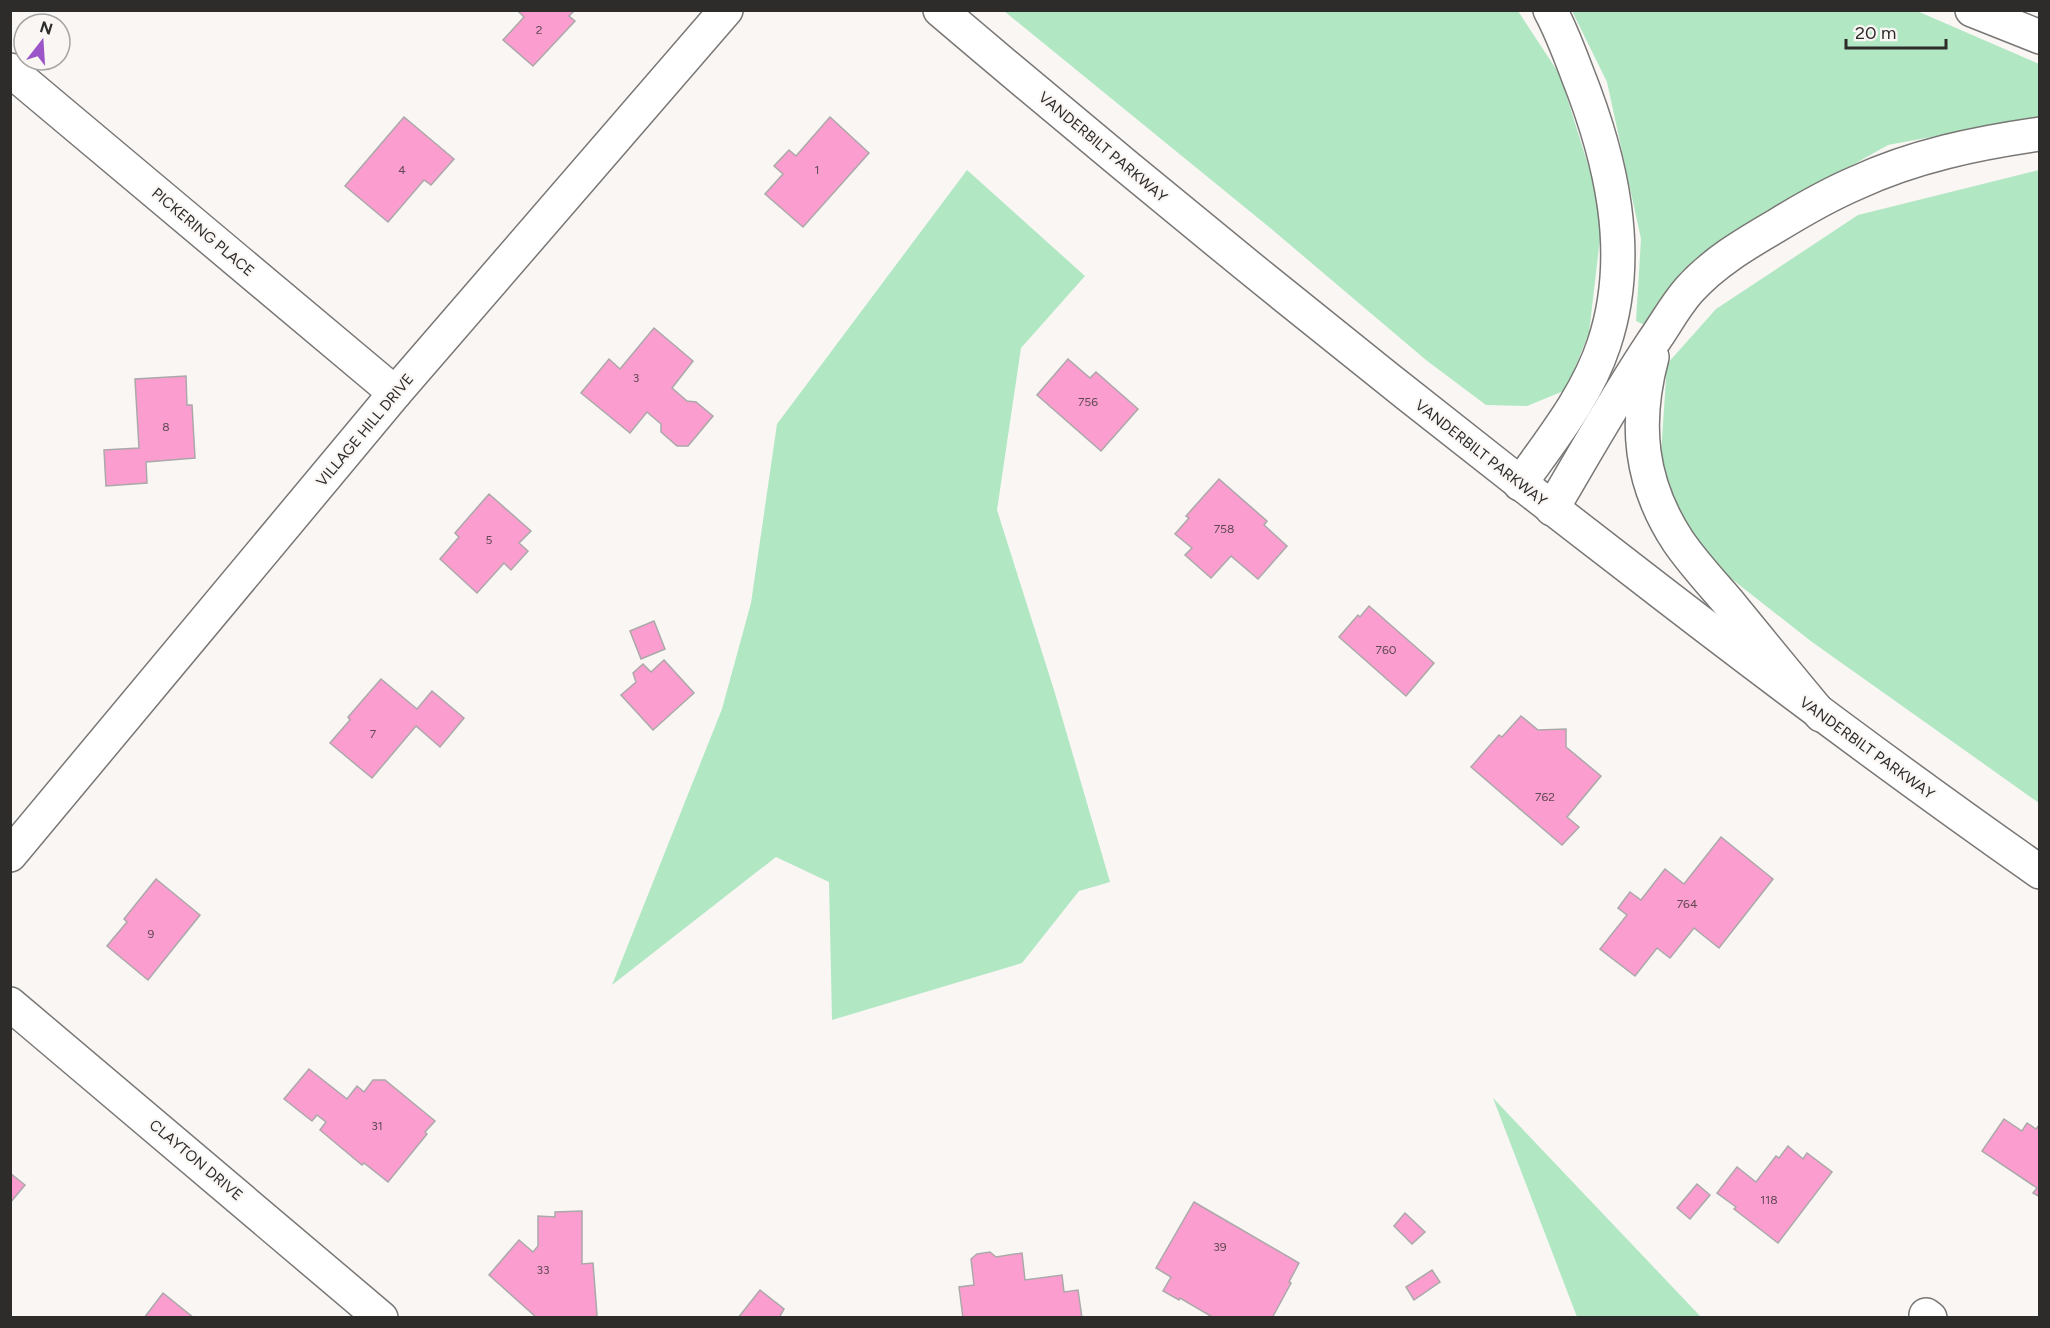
<svg xmlns="http://www.w3.org/2000/svg" width="2050" height="1328" viewBox="0 0 2050 1328" font-family="Figtree,sans-serif">
	<style>
		.green { fill: #b1e8c3 }
		.building { fill: #fb9ecf; stroke: #aba8a9; stroke-width: 1.5 }
		.lines { fill: none; stroke-linecap: round; stroke-linejoin: round }
		.minor-casing { stroke: #797775; stroke-width: 36 }
		.major-casing { stroke: #797775; stroke-width: 36 }
		.highway-casing { stroke: #797775; stroke-width: 36 }
		.minor { stroke: #fff; stroke-width: 33 }
		.major { stroke: #fff; stroke-width: 33 }
		.highway { stroke: #fff; stroke-width: 33 }
		.labels { text-anchor: middle; dominant-baseline: central; stroke-width: 4.5; stroke-linejoin: round; paint-order: stroke }
		.number-label { font-size: 12px; fill: #604854 }
		.street-label { font-size: 15px; fill: #2d2c2b; stroke: #f9f6f4 }
	</style>
	<rect width="100%" height="100%" fill="#f9f6f4"/>
	<g class="green">
		<path d="M1004,11H1518L1560,75L1603,213L1589,333L1566,390L1527,406L1486,405L1426,360L1269,227Z"/>
		<path d="M1572,11H1917L2039,64V117L1888,145L1748,224L1649,327L1636,321L1641,239L1607,82Z"/>
		<path d="M967,170L1085,276L1021,348L997,510L1054,690L1110,882L1079,891L1022,963L832,1020L829,882L776,857L612,985L722,709L751,603L777,424Z"/>
		<path d="M2039,170V803L1812,642L1719,569L1671,518L1660,469L1667,364L1716,309L1858,215Z"/>
		<path d="M1493,1098L1701,1317H1577Z"/>
	</g>
	<g class="building">
		<path d="M517,10H575L569,16L575,21L533,66L503,40L524,17Z"/>
		<path d="M404,117L454,159L431,185L424,180L388,222L345,186Z"/>
		<path d="M830,117L869,153L803,227L765,194L783,174L774,166L789,150L796,156Z"/>
		<path d="M654,328L693,361L672,388L687,401L696,402L713,416L688,446H677L661,432V424L647,412L630,433L581,393L609,359L620,369Z"/>
		<path d="M1068,359L1090,378L1096,372L1138,409L1101,451L1037,395Z"/>
		<path d="M186,376L187,405H192L195,458L146,462L147,483L106,486L104,450L139,448L135,379Z"/>
		<path d="M1219,479L1267,521L1264,525L1287,546L1258,579L1231,556L1211,578L1185,555L1192,548L1175,534L1189,518L1186,516Z"/>
		<path d="M489,494L531,531L519,543L528,551L511,570L504,563L477,593L440,559L459,537L455,533Z"/>
		<path d="M1369,606L1434,663L1406,696L1339,637L1358,615L1360,617Z"/>
		<path d="M654,621L665,649L641,659L630,631Z"/>
		<path d="M664,660L694,693L653,730L621,695L636,682L633,673L643,664L651,672Z"/>
		<path d="M381,679L417,709L432,691L464,718L440,747L416,726L372,778L330,743L350,720L348,717Z"/>
		<path d="M1521,716L1538,730L1566,729V747L1601,776L1567,817L1579,827L1562,845L1471,767L1499,735L1502,737Z"/>
		<path d="M1721,837L1773,879L1719,948L1694,928L1670,958L1657,948L1635,976L1600,949L1627,915L1618,908L1630,892L1641,900L1665,869L1684,884Z"/>
		<path d="M156,879L200,915L148,980L107,946L127,922L124,919Z"/>
		<path d="M309,1069L347,1099L357,1086L364,1092L373,1080H385L435,1121L425,1132L427,1134L388,1182L364,1163L362,1165L320,1130L326,1122L317,1115L312,1121L284,1099Z"/>
		<path d="M2004,1119L2022,1131L2027,1123L2036,1129L2040,1124V1197L2033,1193L2037,1188L1982,1151Z"/>
		<path d="M1788,1146L1803,1159L1807,1153L1832,1172L1778,1243L1734,1209L1736,1207L1717,1193L1737,1167L1756,1182L1776,1156L1779,1158Z"/>
		<path d="M10,1173L25,1185L10,1203Z"/>
		<path d="M1697,1184L1710,1195L1690,1219L1677,1208Z"/>
		<path d="M1194,1202L1299,1263L1289,1282L1291,1283L1272,1318H1214L1180,1298L1179,1300L1163,1291L1171,1277L1156,1268Z"/>
		<path d="M582,1211V1264L593,1263L597,1315L594,1318H537L489,1275L519,1240L533,1252L538,1246V1216L555,1217V1212Z"/>
		<path d="M1405,1213L1425,1232L1412,1244L1394,1226Z"/>
		<path d="M990,1252L996,1257L1022,1253L1025,1280L1062,1275L1064,1292L1078,1290L1082,1318H963L959,1287L974,1285L971,1259L977,1254Z"/>
		<path d="M1432,1270L1440,1282L1414,1300L1406,1287Z"/>
		<path d="M760,1290L784,1309L779,1318H738Z"/>
		<path d="M163,1293L194,1318H144Z"/>
	</g>
	<g class="lines">
		<defs>
			<g id="minor">
				<path d="M10,70L395,393"/>
				<path d="M10,855L395,393L726,10"/>
				<path d="M10,1004L381,1318"/>
				<path d="M1926,1315L1930,1318"/>
			</g>
			<path id="major" d="M940,10C1161,198 1387,381 1617,558C1756,666 1896,771 2040,872"/>
			<g id="highway">
				<path d="M1972,10L2040,37"/>
				<path d="M1652,357C1634,424 1640,483 1678,541C1693,563 1711,582 1728,602C1759,640 1790,678 1821,715"/>
				<path d="M1520,484C1551,440 1587,396 1604,344C1634,254 1611,158 1577,73C1569,52 1561,30 1550,10"/>
				<path d="M1552,509C1585,453 1617,396 1653,342C1665,325 1675,306 1689,290C1713,263 1745,244 1776,226C1802,210 1828,195 1856,183C1914,156 1977,143 2040,134"/>
			</g>
		</defs>
		<use href="#minor" class="minor-casing"/>
		<use href="#major" class="major-casing"/>
		<use href="#highway" class="highway-casing"/>
		<use href="#minor" class="minor"/>
		<use href="#major" class="major"/>
		<use href="#highway" class="highway"/>
	</g>
	<g class="labels">
		<g class="number-label">
			<text x="539" y="30">2</text>
			<text x="402" y="170">4</text>
			<text x="817" y="170">1</text>
			<text x="636" y="378">3</text>
			<text x="1088" y="402">756</text>
			<text x="166" y="427">8</text>
			<text x="1224" y="529">758</text>
			<text x="489" y="540">5</text>
			<text x="1386" y="650">760</text>
			<text x="373" y="734">7</text>
			<text x="1545" y="797">762</text>
			<text x="1687" y="904">764</text>
			<text x="151" y="934">9</text>
			<text x="377" y="1126">31</text>
			<text x="1769" y="1200">118</text>
			<text x="1220" y="1247">39</text>
			<text x="543" y="1270">33</text>
		</g>
		<g class="street-label">
			<text transform="translate(1103 147) rotate(40)">VANDERBILT PARKWAY</text>
			<text transform="translate(203 232) rotate(40)">PICKERING PLACE</text>
			<text transform="translate(365 430) rotate(-50)">VILLAGE HILL DRIVE</text>
			<text transform="translate(1481 453) rotate(38)">VANDERBILT PARKWAY</text>
			<text transform="translate(1867 748) rotate(36)">VANDERBILT PARKWAY</text>
			<text transform="translate(196 1160) rotate(40)">CLAYTON DRIVE</text>
		</g>
	</g>
	<rect width="2050" height="1328" fill="none" stroke="#2d2c2b" stroke-width="24"/>
	<g transform="translate(42 42) rotate(17)"><circle r="28" fill="#f9f6f4" stroke="#a7a5a4" stroke-width="1.5"/>
	<path d="M0-4.5L10 22L0 15L-10 22Z" fill="#9b55c9"/>
	<text y="-9" font-size="16" font-weight="bold" text-anchor="middle" fill="#2d2c2b">N</text>
	</g>
	<path d="M1846 39v9h100v-9" fill="none" stroke="#2d2c2b" stroke-width="3"/>
	<text x="1855" y="39" font-size="18" fill="#2d2c2b" stroke="#f9f6f4" stroke-width="4.5" paint-order="stroke">20 m</text>
</svg>
